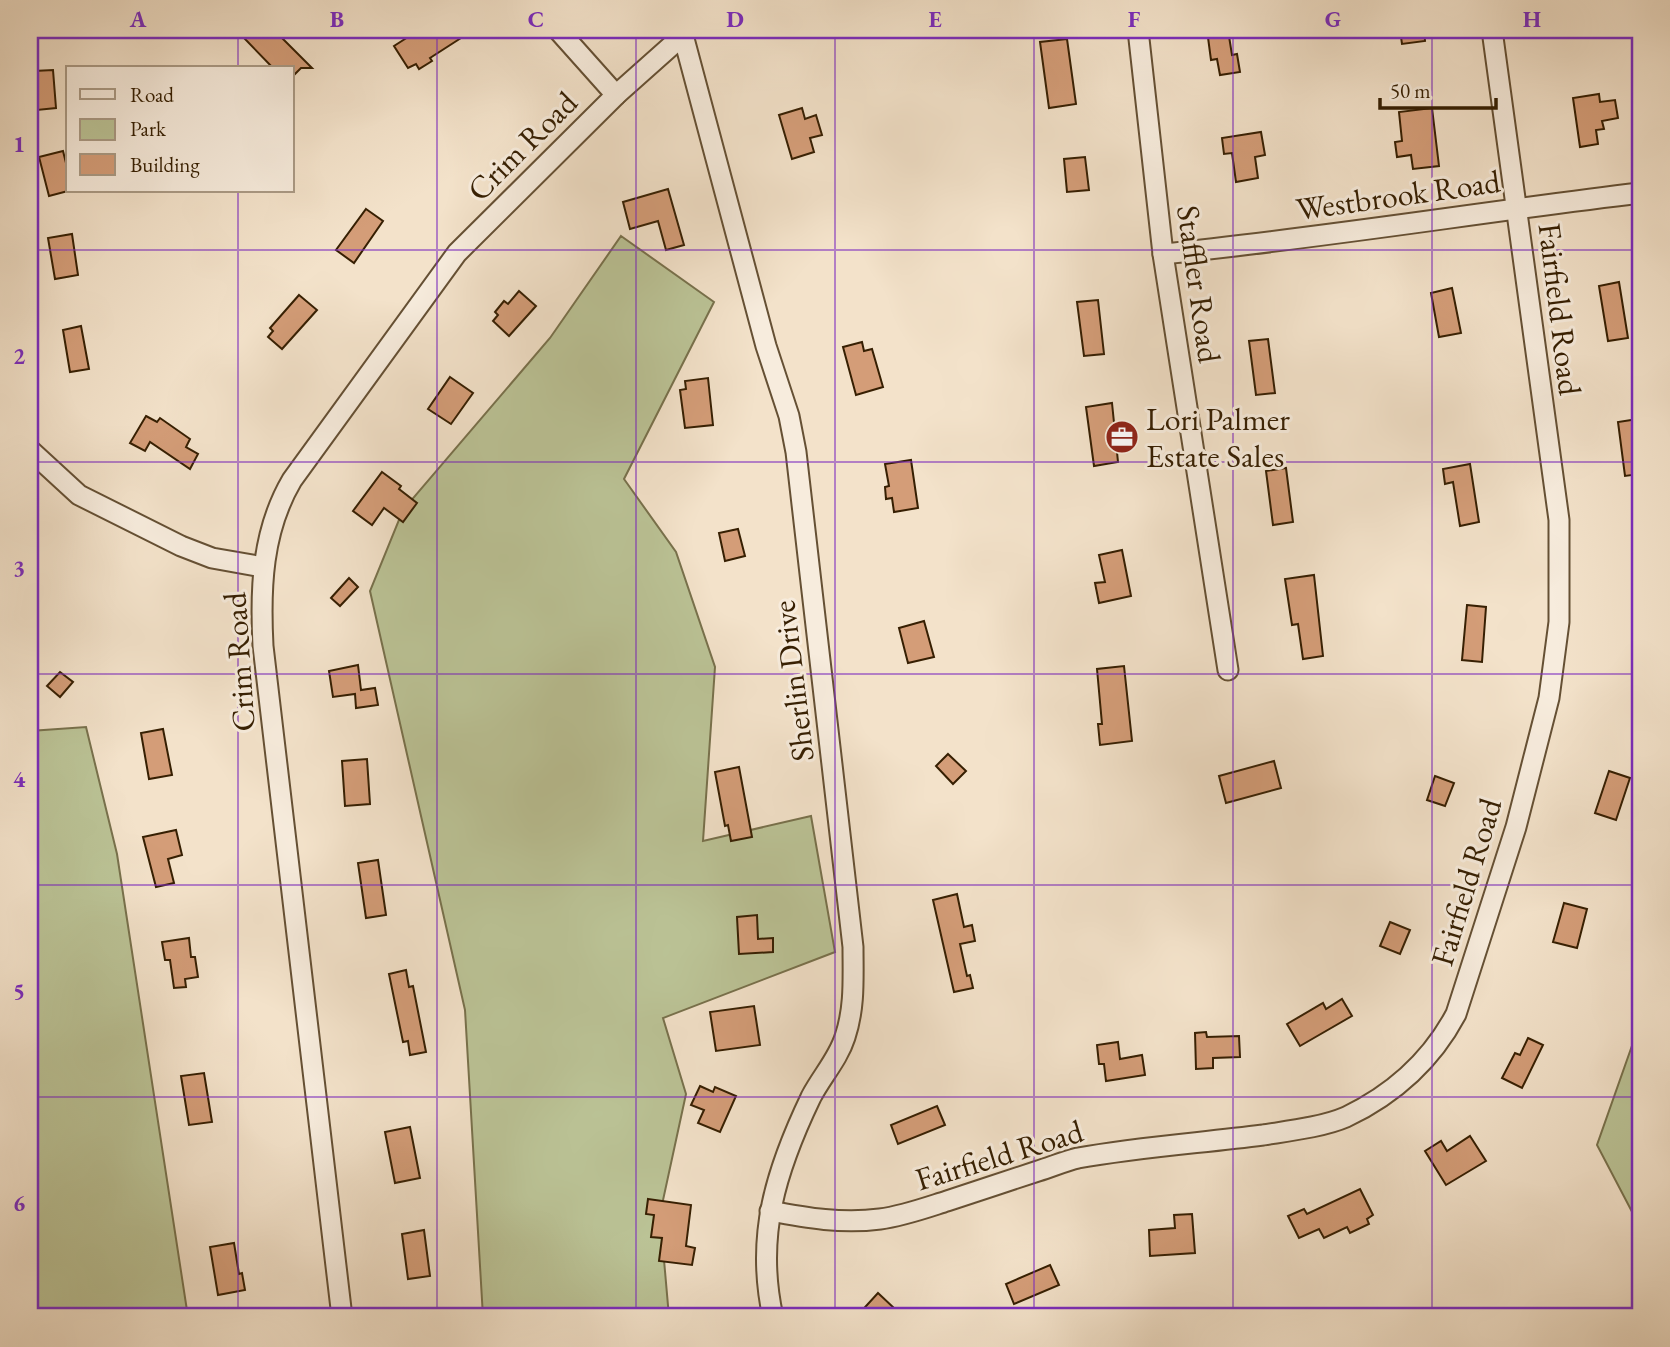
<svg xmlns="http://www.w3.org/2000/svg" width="1670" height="1347" viewBox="0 0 1670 1347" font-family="'EB Garamond',serif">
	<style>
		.green { fill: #bbc396; stroke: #78714c; stroke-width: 2 }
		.building { fill: #d49d78; stroke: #361f02; stroke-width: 2 }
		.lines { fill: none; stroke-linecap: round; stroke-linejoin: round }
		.minor-casing { stroke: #655034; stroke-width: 23 }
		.minor { stroke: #f7ecdd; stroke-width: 19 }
		.grid { fill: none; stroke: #7b2cbf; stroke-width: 2; stroke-opacity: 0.55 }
		.labels { text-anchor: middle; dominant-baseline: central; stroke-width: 6; stroke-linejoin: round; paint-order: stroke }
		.street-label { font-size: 32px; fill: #361f02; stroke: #f7ecdd }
		.poi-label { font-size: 32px; fill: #361f02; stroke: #f7ecdd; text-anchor: start }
		.neatline { fill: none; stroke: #7b2cbf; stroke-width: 2.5 }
		.grid-label { font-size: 23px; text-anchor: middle; font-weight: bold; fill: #7b2cbf }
	</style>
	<rect width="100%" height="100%" fill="#f3e2ca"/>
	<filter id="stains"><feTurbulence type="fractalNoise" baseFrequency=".00286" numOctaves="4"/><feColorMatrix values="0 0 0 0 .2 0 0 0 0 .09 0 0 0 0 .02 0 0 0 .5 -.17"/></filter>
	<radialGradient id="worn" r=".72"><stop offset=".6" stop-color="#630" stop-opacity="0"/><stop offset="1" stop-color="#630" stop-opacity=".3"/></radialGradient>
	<g class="green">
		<path d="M621,236L714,302L624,479L676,552L715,667L703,841L811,816L835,952L663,1018L686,1094L660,1214L669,1317H483L465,1010L370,591L403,510L550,338Z"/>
		<path d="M86,727L117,854L188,1317H30V731Z"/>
		<path d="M1640,1023V1227L1597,1145Z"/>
	</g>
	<g class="building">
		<path d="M254,30H274L312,68H301L292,77V68H273L245,39Z"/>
		<path d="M419,30H456L461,38L430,58L432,61L419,69L416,64L408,68L394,46Z"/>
		<path d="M1207,30H1228L1232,55L1237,54L1240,72L1220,75L1217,59L1211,60Z"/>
		<path d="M1400,30H1424L1425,41L1402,44Z"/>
		<path d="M1067,39L1076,104L1049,108L1040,42Z"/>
		<path d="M53,70L56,108L37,110L34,71Z"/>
		<path d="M1599,94L1600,102L1615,100L1618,118L1602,121L1604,129L1596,130L1598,144L1580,147L1573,98Z"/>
		<path d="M802,108L805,119L816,115L822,135L810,138L814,152L792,159L779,115Z"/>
		<path d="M1432,108L1439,166L1413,169L1411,155L1397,157L1395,142L1402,141L1399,112Z"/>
		<path d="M1261,132L1265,155L1255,157L1258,178L1236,182L1232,153L1224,154L1222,138Z"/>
		<path d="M63,151L68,171V191L49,196L39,157Z"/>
		<path d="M1085,157L1089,190L1067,192L1064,159Z"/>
		<path d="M668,189L684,245L666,250L658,221L630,229L623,202Z"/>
		<path d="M366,209L383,221L354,263L336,250Z"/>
		<path d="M72,234L78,275L55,279L48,238Z"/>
		<path d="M1619,282L1628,338L1608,341L1599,286Z"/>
		<path d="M1452,288L1461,333L1439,337L1431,293Z"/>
		<path d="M519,291L536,306L509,336L493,321L498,315L495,312L504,301L508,304Z"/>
		<path d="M299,295L317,310L282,349L268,337L273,331L270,328Z"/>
		<path d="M1098,300L1104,354L1084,356L1077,302Z"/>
		<path d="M81,326L89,369L70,372L63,330Z"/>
		<path d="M1268,339L1275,393L1256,395L1249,341Z"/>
		<path d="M862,342L864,351L872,349L883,387L856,395L843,347Z"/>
		<path d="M450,377L473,393L451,424L428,409Z"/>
		<path d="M708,378L713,425L685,428L680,390L686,389L685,381Z"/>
		<path d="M1112,403L1118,462L1094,466L1086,407Z"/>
		<path d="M146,416L157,422L160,418L190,439L186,447L198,454L190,469L150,442L145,451L130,443Z"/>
		<path d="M1638,419L1640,474L1625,476L1618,422Z"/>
		<path d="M911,460L918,508L894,512L892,498L886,499L885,487L889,486L885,464Z"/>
		<path d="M1470,464L1479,522L1460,526L1453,482L1445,484L1443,469Z"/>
		<path d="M1286,468L1293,522L1273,525L1266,471Z"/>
		<path d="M382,472L401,486L399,489L417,503L403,522L384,508L372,525L353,511Z"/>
		<path d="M738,529L745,556L725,561L719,533Z"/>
		<path d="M1122,550L1131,596L1099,603L1095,583L1105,582L1099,555Z"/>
		<path d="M1314,575L1323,656L1303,659L1298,624L1292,625L1285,579Z"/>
		<path d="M349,578L358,587L340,606L331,598Z"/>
		<path d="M1467,605L1486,607L1482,662L1462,660Z"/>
		<path d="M924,621L934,657L908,663L899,628Z"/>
		<path d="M358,665L361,690L375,688L378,705L356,708L355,694L333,697L329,671Z"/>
		<path d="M1124,666L1132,741L1100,745L1098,724H1102L1097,669Z"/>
		<path d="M60,672L73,682L60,697L47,686Z"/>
		<path d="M163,729L172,775L149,779L141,733Z"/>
		<path d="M948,754L966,771L953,784L936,766Z"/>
		<path d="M367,759L370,804L345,806L342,761Z"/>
		<path d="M1274,761L1281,788L1226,803L1219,776Z"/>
		<path d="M739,767L752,837L731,841L728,825L725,826L715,772Z"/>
		<path d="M1609,771L1630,778L1616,820L1595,813Z"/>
		<path d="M1435,776L1454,783L1445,806L1427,800Z"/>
		<path d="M176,830L182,855L168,859L174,883L156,887L143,837Z"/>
		<path d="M378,860L386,915L366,918L358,863Z"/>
		<path d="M957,894L964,927L972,925L975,941L960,944L967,976L970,975L973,988L954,992L933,900Z"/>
		<path d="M1564,903L1587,909L1577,948L1553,942Z"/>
		<path d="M757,915L758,939L773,938V952L739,954L737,917Z"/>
		<path d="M1390,922L1410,930L1400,954L1380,946Z"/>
		<path d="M189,938L191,957H195L198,977L185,979L186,987L174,988L170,960H165L162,942Z"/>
		<path d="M406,970L409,987L413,986L426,1052L410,1055L408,1041L403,1042L389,974Z"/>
		<path d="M1342,999L1352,1016L1300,1046L1287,1024L1323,1003L1326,1009Z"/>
		<path d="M754,1006L760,1045L716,1051L710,1012Z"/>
		<path d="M1206,1032L1207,1037L1239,1036L1240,1057L1213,1058V1068L1196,1069L1195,1033Z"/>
		<path d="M1528,1038L1543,1045L1522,1088L1502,1078L1515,1053L1520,1055Z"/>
		<path d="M1118,1042L1120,1059L1142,1055L1145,1075L1106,1081L1104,1064H1099L1097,1045Z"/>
		<path d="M204,1073L212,1122L189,1125L181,1076Z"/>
		<path d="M700,1086L713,1092L715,1087L736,1096L720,1132L698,1123L704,1110L691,1105Z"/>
		<path d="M937,1106L945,1125L898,1144L891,1125Z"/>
		<path d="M410,1127L420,1178L395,1183L385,1132Z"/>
		<path d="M1470,1136L1486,1161L1446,1185L1425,1151L1441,1141L1447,1151Z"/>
		<path d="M1360,1189L1373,1215L1367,1219L1369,1224L1350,1233L1347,1227L1324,1238L1319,1229L1299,1238L1288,1216L1304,1209L1307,1214Z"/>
		<path d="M648,1199L691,1205L686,1246L695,1248L692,1265L659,1261L662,1238L651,1237L654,1215L646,1214Z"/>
		<path d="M1192,1214L1195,1253L1150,1256L1149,1230L1175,1228L1174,1215Z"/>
		<path d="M424,1230L430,1276L408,1279L402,1234Z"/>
		<path d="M234,1243L239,1274L242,1273L245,1290L218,1295L210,1247Z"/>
		<path d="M1050,1265L1059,1285L1014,1304L1006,1284Z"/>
		<path d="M878,1293L894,1308L886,1317H856Z"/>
	</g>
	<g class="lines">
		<defs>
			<g id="minor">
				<path d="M558,30L616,95"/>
				<path d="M1138,30L1163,254L1228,670"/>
				<path d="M683,35L766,346L789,416L796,452L853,947C853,978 855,1007 845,1037C838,1059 822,1076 811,1097C776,1170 755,1236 773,1317"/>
				<path d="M1163,254C1323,238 1481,212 1640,193"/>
				<path d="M30,450L79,495L181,546L212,558L263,567"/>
				<path d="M770,1211C807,1218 842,1224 880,1219C903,1216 925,1208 947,1201C977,1191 1008,1181 1038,1171C1051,1167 1065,1161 1078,1158C1139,1147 1201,1143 1263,1135C1288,1131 1323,1127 1346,1117C1394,1094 1431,1061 1456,1014L1516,827L1549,698L1559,622V520L1492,30"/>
				<path d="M342,1317L263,646C260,588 262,531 292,480L457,253L616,95L689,30"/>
			</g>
		</defs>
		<use href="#minor" class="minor-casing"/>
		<use href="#minor" class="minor"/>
	</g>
	<path class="grid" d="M238,30V68M437,30V1317M636,30V1317M835,30V1317M1034,30V1317M1233,30V1317M1432,30V1317M238,191V1317M30,250H1640M30,462H1640M30,674H1640M30,885H1640M30,1097H1640"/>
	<defs>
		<symbol id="office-disc" viewBox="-11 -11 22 22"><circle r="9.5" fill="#8f2418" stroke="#f7ecdd"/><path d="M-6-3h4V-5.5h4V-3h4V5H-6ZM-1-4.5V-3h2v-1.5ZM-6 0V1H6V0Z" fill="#fff"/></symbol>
	</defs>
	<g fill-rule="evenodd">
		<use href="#office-disc" x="1103" y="418" width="38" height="38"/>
	</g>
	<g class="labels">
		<g class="street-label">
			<text transform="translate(522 146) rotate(-45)">Crim Road</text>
			<text transform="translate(1398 195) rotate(-8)">Westbrook Road</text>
			<text transform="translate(1199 284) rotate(82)">Staffler Road</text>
			<text transform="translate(1560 309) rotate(83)">Fairfield Road</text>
			<text transform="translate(239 662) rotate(-94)">Crim Road</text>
			<text transform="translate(793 681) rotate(-97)">Sherlin Drive</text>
			<text transform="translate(1466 882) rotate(-73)">Fairfield Road</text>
			<text transform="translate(999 1155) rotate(-17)">Fairfield Road</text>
		</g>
		<g class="poi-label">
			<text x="1146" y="419">Lori Palmer<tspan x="1146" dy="37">Estate Sales</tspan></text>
		</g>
	</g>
	<rect width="1670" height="1347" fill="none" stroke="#f3e2ca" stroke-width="77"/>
	<rect x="66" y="66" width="228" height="126" fill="#f7ecdd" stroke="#aa9a85" stroke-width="2"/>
	<rect x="80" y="89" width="35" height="10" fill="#f7ecdd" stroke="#aa9a85" stroke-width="2"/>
	<text x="130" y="102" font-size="21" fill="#361f02">Road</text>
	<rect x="80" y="119" width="35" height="21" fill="#bbc396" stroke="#aa9a85" stroke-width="2"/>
	<text x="130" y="136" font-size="21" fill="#361f02">Park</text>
	<rect x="80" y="154" width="35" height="21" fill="#d49d78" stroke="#aa9a85" stroke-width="2"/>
	<text x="130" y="172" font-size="21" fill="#361f02">Building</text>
	<path d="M1380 98v10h116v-10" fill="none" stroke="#361f02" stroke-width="3.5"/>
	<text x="1390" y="98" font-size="21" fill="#361f02" stroke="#f7ecdd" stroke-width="5" paint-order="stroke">50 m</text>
	<rect x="38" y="38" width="1594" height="1270" class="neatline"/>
	<g class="grid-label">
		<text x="138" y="27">A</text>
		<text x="337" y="27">B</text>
		<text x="536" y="27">C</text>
		<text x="735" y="27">D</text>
		<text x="935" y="27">E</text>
		<text x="1134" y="27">F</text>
		<text x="1333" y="27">G</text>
		<text x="1532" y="27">H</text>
		<text x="19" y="152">1</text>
		<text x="19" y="364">2</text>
		<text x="19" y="576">3</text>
		<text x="19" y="787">4</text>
		<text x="19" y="999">5</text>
		<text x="19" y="1211">6</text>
	</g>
	<rect width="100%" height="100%" filter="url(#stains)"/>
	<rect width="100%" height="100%" fill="url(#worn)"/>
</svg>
